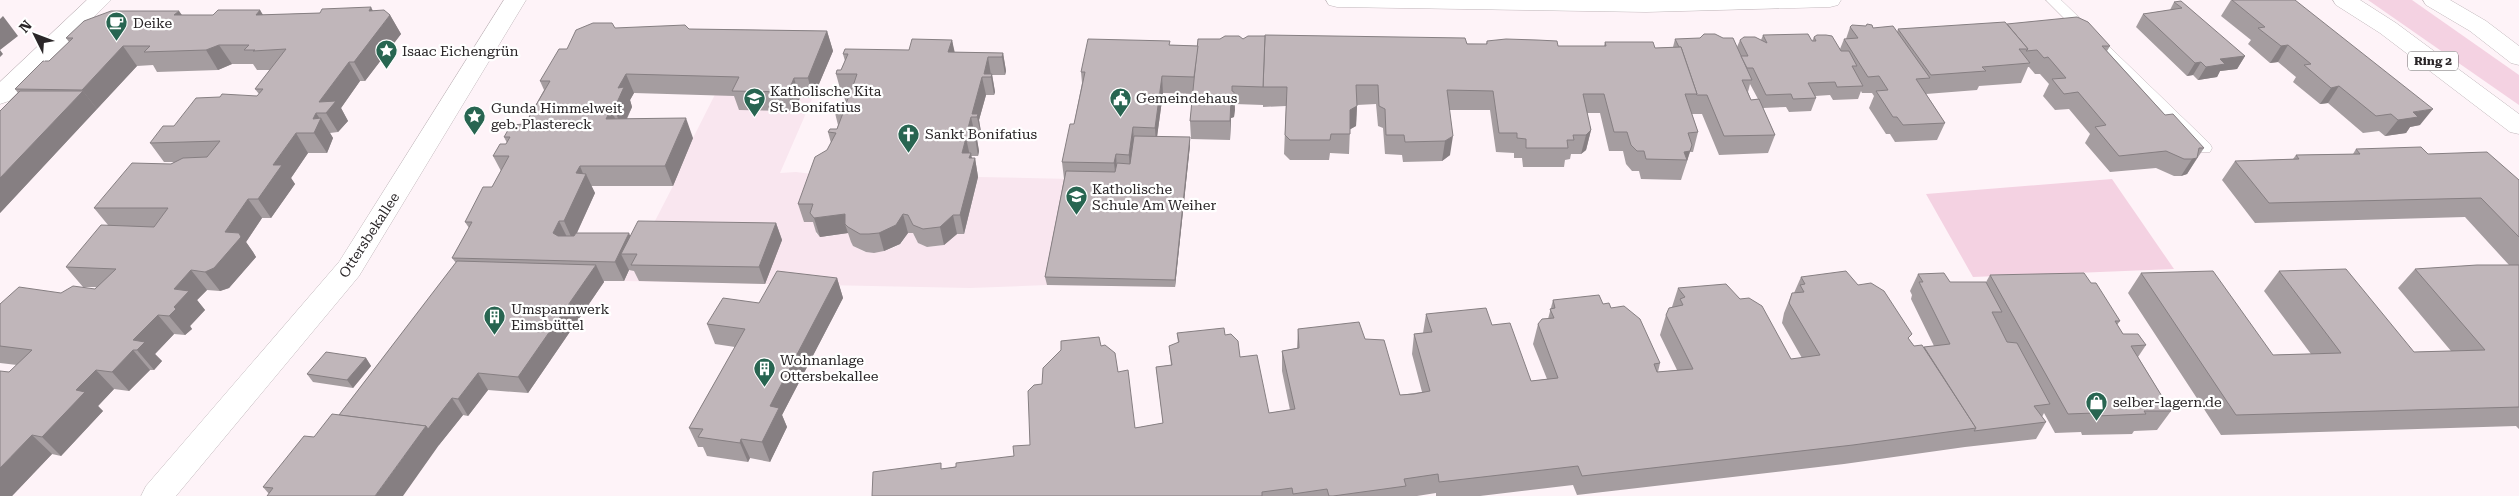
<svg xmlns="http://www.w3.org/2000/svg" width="2519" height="496" viewBox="0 0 2519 496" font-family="'Roboto Serif',serif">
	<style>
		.built { fill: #f9e6ef }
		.green { fill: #f4d2e2 }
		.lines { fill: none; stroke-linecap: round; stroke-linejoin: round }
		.lane-casing { stroke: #c1b7bb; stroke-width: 1 }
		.street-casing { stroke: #c1b7bb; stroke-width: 1 }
		.primary-casing { stroke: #c1b7bb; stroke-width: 1 }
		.lane { fill: #fff; fill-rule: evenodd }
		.street { fill: #fff; fill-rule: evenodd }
		.primary { fill: #fff; fill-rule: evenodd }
		.wall { fill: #a59da0; fill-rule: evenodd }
		.shaded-wall { fill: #867f82 }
		.building { fill: #c0b6ba; stroke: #867f82 }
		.labels { text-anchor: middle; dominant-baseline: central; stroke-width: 4.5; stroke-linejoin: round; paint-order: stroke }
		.shield { fill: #fff; stroke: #6a6768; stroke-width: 1 }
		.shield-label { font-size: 12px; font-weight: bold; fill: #2a2628 }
		.poi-label { font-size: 14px; fill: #2a2628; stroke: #fff; text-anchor: start }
		.street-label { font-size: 14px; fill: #2a2628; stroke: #fff }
	</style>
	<rect width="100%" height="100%" fill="#fef3f8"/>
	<path class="built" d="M738,49L833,51L780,173L796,172L820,175L816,234L826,237L850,232L851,242L853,246L865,252L884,251L893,248L901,244L908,233H913L918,243L928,247L944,245L957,234L964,233L978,177L1116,180L1190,145L1175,287L1047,285L970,288L624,281L673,186L693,138Z"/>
	<g class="green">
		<path d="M2368,0H2412L2519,75V105Z"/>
		<path d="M2112,179L2174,269L1973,277L1926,194Z"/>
	</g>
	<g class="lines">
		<defs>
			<path id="lane" d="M2046,0H2061L2210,144L2212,148L2210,152H2198Z"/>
			<g id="street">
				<path d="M87,0H111L9,101L0,104V82Z"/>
				<path d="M504,0H526L359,276L176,496H141L146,486L339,262Z"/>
				<path d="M1326,0H1841L1838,5L1830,7L1646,12L1337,7L1329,5Z"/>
			</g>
			<g id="primary">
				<path d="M2333,0H2360L2396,23L2519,114V134L2510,132L2380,33L2336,5Z"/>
				<path d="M2423,0H2450L2486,21L2519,46V65L2511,63L2470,31L2426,5Z"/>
			</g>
		</defs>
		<use href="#lane" class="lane-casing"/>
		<use href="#street" class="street-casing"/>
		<use href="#primary" class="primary-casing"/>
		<use href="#lane" class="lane"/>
		<use href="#street" class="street"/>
		<use href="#primary" class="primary"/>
	</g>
	<g class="wall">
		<path d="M2231,0H2232L2420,125L2410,127L2406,133L2385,136L2379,131L2363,133L2328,103L2320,104L2293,82L2296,77L2278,62L2270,63L2248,44L2251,40L2221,16Z"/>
		<path d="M2174,2L2245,56L2237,69L2220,71L2217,77L2198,80L2193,75L2187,76L2136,27L2143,14L2170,10Z"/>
		<path d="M260,10L262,15L372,11L390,15L401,34L365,81H360L341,108L348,121L338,132L330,133L333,138L327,153H308L291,178L295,184L271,218H262L246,242L253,252L256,257L229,288L220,291L207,290L197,300L205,310L190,326L192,329L185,335L174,334L155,354L162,361L154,370H150L129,391L114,389L98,406L103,411L61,456L52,454L12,496L9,372L17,365L0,363V304L61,293L95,289L96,287H83L66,267L108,225L94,208L174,162H164L150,143L174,126L257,96L259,94L255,89L270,70H257L253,64H232L218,70L157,72L153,65L137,66L0,213L18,93L15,89L49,61L69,42L66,38L179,11L182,15H213Z"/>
		<path d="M2007,24L2110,46L2107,51L2165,115L2204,148L2187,174L2181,176H2174L2156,168L2110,172L2085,143L2090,134L2069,109L2055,110L2043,96L2049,84L2040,74H2035L2029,67H2028L2021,83L1979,86L1977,90L1926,94L1945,123L1937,140L1895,142L1890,134H1886L1869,108L1874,96L1872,93H1862L1861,91L1858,99L1833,100L1830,95L1815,96L1816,98L1811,111L1789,112L1786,107L1763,108L1775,135L1768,153L1719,155L1702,114H1692L1698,132L1693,152H1690L1681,180L1641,179L1639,171H1632L1626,164L1623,151H1609L1600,113H1587L1591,130L1586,150L1581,154H1571L1570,159L1565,160L1564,167H1523L1522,158H1514V153L1496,152L1490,110H1449L1450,155L1442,161L1403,162L1402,155L1385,154L1383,128L1378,126L1376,104L1357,105L1356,126L1350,129L1349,154L1330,153L1329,160H1290L1284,154L1286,106L1263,107V105L1235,104L1234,117L1231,118L1230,140L1191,139L1190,121L1193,94L1163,93L1157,137L1190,145L1175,287L1047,285L1045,277L1064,179L1062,162L1074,124L1082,83L1081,72L1170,45L1198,46L1243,39L1486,44L1487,41L1558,46H1604L1605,42L1655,48L1673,47L1675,39L1737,47L1740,40H1761L1763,35L1812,41L1814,37L1840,49L1844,39H1846L1850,27L1873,28L1897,32L1898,29ZM1750,84L1758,99L1751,100L1748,92Z"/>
		<path d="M615,28L827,31L833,51L813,98H800L794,111L739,110L734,96L634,93L630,100L632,107L627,119L693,138L673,186H591L595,193L577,233L630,236L776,223L782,240L765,284L639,281L634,271L629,270L624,281H604V282L528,393L488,390L468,416L463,415L439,445L269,494L263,487L314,437L339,415L456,263L452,258L469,228L465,222L492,187L501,171L493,156L506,144L507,143L504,137L525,124L544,90L540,81L567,49Z"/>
		<path d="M952,40L954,52L1003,53L1006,71L1005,75H992L995,92L994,95H986L979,120L981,132V135H976L979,151L978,156H971L972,158H975L978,177L964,234H957L944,245L927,247L918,243L913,233H908L900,244L884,251L874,253L866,252L853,246L851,242L848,233L820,237L816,232L813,222H804L798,204L831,143L828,132L837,129L838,125L835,113L844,109L846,104L843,92H841L836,74L841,70L845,61L843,54L909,50Z"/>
		<path d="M2356,149L2428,154L2519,180V429L2516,426L2221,435L2128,293L2141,273L2273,355L2311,354L2264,291L2279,271L2414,352L2451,351L2398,288L2415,269L2509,265L2465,217L2255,223L2222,180L2235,161L2293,159L2296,155L2353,154Z"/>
		<path d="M1918,274L1950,282H1986L1990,275L2091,283L2120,321L2117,325L2123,334L2146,345L2138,357L2171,411L2157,430L2134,431L2132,434L2082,435L2081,432L2055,433L2044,413L2042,417L2046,422L2036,439L1965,447L1844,464L1577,495L1573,485L1480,496H1436V493L1417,496H872L942,469L1014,456L1030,445L1042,384L1101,346L1118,372L1135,428L1163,423L1156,367L1171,365L1169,346L1178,343L1177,333L1225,335L1240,357L1269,413L1290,410L1282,371V351L1297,348L1298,329L1365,339L1400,395L1422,392L1412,354L1414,334L1423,333L1426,314L1492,325L1531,381L1547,379L1533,344L1538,324L1548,319L1553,300L1603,304L1611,308L1660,363L1658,372L1677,370L1660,335L1666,315L1672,307L1678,288L1791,359L1802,358L1782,323L1784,313L1792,293H1794L1801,277L1858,285L1909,339L1914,346L1924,347L1934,346L1911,299L1912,295L1910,291Z"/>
		<path d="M837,278L843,298L782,415L787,427L770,462L750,458L748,462L707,456L703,447H698L689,428L735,347L715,344L707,324L759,303Z"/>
		<path d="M366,358L371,366L353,388L313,382L307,374Z"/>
	</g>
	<g class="shaded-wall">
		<path d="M371,7L381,27L390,15L401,34L365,81L354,62L369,11Z"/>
		<path d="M260,10L272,29L256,15Z"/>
		<path d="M179,11L191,30L174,15Z"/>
		<path d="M3,16L18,36L0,50L3,54L0,57V19Z"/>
		<path d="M827,31L833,51L813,98L808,78Z"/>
		<path d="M952,40L956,58L948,52Z"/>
		<path d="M219,45L232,64L218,70L206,50Z"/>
		<path d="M2288,45L2278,62L2270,63L2281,46Z"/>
		<path d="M123,46L137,66L97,109L82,90Z"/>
		<path d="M1003,53L1006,71L1005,75L1002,57Z"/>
		<path d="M2245,56L2237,69L2220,71L2217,77L2198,80L2206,67L2220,59Z"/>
		<path d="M988,57L991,75L984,74Z"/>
		<path d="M349,62L360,81L341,108L348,121L338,132L319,102Z"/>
		<path d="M2201,62L2193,75L2187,76L2195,63Z"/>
		<path d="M626,74L634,93L630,100L632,107L622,128L614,109L618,88Z"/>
		<path d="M992,74L995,92L994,95L991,77Z"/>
		<path d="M1162,76L1163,93L1156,144L1155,128Z"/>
		<path d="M982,77L986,95L979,120L981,132V135L977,117L972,114Z"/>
		<path d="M794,78L800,98L794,111L788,92Z"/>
		<path d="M2339,86L2328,103L2320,104L2331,88Z"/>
		<path d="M83,91L97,109L0,213V178Z"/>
		<path d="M1234,92L1235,110L1234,117L1231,118L1230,140V121L1231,99Z"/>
		<path d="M1357,106L1356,126L1349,130L1350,110Z"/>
		<path d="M611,109L619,128L606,119Z"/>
		<path d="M2433,109L2420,125L2410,127L2406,133L2385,136L2398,120L2413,112Z"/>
		<path d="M316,113L321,120V118L333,138L327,153L314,133L313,119Z"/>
		<path d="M971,117L975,135L967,132Z"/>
		<path d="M686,118L693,138L673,186L665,166Z"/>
		<path d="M1133,127L1134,144L1130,171L1129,155Z"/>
		<path d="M1591,130L1586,150L1581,154L1586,135Z"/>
		<path d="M296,133L308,153L291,178L295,184L271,218L258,199L273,165Z"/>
		<path d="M976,133L979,151L978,156L975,137Z"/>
		<path d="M1453,136L1450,155L1442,161L1445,141Z"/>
		<path d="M1190,137V145L1175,287V280Z"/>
		<path d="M966,138L970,156L971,153L973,165L975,158L978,177L964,234L960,215L962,153Z"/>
		<path d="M1692,145L1686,164L1684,171L1687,160L1684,152Z"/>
		<path d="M1116,154L1117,171L1116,180L1114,163Z"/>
		<path d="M2197,158L2187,174L2181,176L2192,159Z"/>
		<path d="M580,166L584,176L586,174L595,193L573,241L564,221L576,173Z"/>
		<path d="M248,199L262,218L246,242L253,252L256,257L229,288L220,291L205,272L225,232Z"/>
		<path d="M845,214V224L848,233L820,237L814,218Z"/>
		<path d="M903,214L908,233L900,244L884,251L879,233Z"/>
		<path d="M953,215L957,234L944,245L940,227Z"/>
		<path d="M559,221L569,241L563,252L553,233Z"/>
		<path d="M776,223L782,240L765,284L759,267Z"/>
		<path d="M629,233L638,253L637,254H621L629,270L624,281L615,262Z"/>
		<path d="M596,265L604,282L528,393L518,377Z"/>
		<path d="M191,270L207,290L197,300L205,310L190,326L192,329L185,335L169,316L174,289Z"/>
		<path d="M837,278L843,298L782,415L787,427L770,462L762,442L770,406Z"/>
		<path d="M158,315L174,334L155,354L162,361L154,370L137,350L133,340Z"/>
		<path d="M133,350L150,370L129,391L112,372Z"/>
		<path d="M366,358L371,366L353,388L347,380Z"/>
		<path d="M96,370L114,389L98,406L103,411L61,456L42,437L76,390Z"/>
		<path d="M478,373L488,390L468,416L458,399Z"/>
		<path d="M452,398L463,415L439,445L403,496H375L426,426Z"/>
		<path d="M32,435L52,454L12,496H0V468Z"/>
		<path d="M741,439L750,458L748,462L740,443Z"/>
	</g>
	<g class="building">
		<path d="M2232,0H2295L2433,109L2413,112L2418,117L2398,120L2391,114L2376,116L2339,86L2331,88L2304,65L2311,64L2288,45L2281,46L2258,28L2265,27Z"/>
		<path d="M2181,1L2245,56L2220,59L2225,64L2206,67L2201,62L2195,63L2143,14L2182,8L2174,2Z"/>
		<path d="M371,7L369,11L384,10L390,15L354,62H349L319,102L336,101L326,113H316L313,119L321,118L314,133H296L273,165H282L258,199H248L225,232L239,233L241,237L214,268L205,272L191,270L174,289L189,291L174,307L176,309L169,316L158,315L133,340L145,342L137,350H133L112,372L96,370L76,390L85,392L42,437L32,435L0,468V371L9,372L32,350L0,346V304L19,287L61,293L73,286L95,289L116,269L66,267L101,225L154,227L168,208H94L132,163L171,164L183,158L207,157L220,141L150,143L163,126H174L196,98L220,97L222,94L257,96L263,89H255L286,49L253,51L255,50H244L249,45H219L206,50L144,52L150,46H123L82,90L15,89L43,61H49L73,38H66L84,21L111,11H179L174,15H213L218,10H260L256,15L320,13L322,9Z"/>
		<path d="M2077,17L2088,22L2110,46H2102L2165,115L2173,114L2204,148H2199L2197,158L2192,159H2184L2166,151L2119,156L2095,127L2106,125L2078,92L2064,94L2052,79L2066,78L2048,57L2044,58L2037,50L2026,51L2028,49L2007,24Z"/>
		<path d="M2005,22L2028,49H2019L2030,63L1982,67L1986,71L1931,75L1898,29Z"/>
		<path d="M593,23H612L615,28L685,25L689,29L827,31L808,78H794L788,92L732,91L739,77L626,74L618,88L624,87L614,109H611L606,119L686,118L665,166H580L576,173L586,174L564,221H559L553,233L558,236H574L576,233H629L615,262L452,258L472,222H465L483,187H492L509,156H493L500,144H506L510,137H504L511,125L525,124L550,81H540L559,49H567L576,30Z"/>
		<path d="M1867,24L1872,25L1873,28L1893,26L1930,78L1916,79L1945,123L1903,125L1897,117H1893L1876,91L1888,90L1879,76L1868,77L1844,39L1858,38L1850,27L1852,25L1866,26Z"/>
		<path d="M1704,34H1715L1723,38H1733L1752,80H1742L1751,100L1759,99L1775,135L1724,136L1707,95H1697L1696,94H1697L1681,47H1679L1675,39L1700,38Z"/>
		<path d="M1808,34L1812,41H1816L1814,37L1817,35H1826L1832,36L1841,51H1849L1857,66H1852L1863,86L1837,87L1835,82L1808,83L1816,98L1793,99L1791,94L1766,95L1753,68H1747L1741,56H1748L1740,40L1744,37H1755L1767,43L1763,35Z"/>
		<path d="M1265,35L1465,38L1467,44H1487V41L1506,39L1537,40L1557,41L1558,46H1606L1605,42H1653L1655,48L1681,47L1697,94H1685L1698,132L1688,133L1692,145L1690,151L1684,152L1687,160L1646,159L1644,151H1637L1631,145L1627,132H1614L1604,94H1583L1591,130L1586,135H1573L1574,140H1567L1568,148H1526V139L1517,138V133H1499L1493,91L1447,90L1453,136L1445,141L1405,142L1404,135H1386L1385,109L1379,106L1378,85H1356L1357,106L1350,110V134H1331L1330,140H1290L1285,135L1287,87H1263Z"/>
		<path d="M1225,36H1239L1243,39L1248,36H1265L1263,87L1232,86V91L1234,92V99H1231L1230,121H1190L1198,39H1220Z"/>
		<path d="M912,39L952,40L948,52L1003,53L1002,57H988L984,74H992L991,77H982L972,114H978L977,117H971L967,132L976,133L975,137L966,138L962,153H971L969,158H975L960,215H953L940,227L923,229L913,225L908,215L903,214L896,225L879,233L869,234H860L848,227L845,224V214L814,218L810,213L813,204H798L815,157L827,150L836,133L828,132L830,129H837L843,113H835L836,110L844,109L850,93H843L844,89H852L857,74H836L837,70H841L848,54H843L845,49L909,50Z"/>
		<path d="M1088,39L1170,41L1169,45L1198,46L1194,77L1162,76L1155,128L1133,127L1129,155L1116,154L1114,163L1062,162L1070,124H1074L1085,72H1081Z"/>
		<path d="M20,91H83L0,178V111Z"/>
		<path d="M1134,136L1190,137L1175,280L1045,277L1066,171L1115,172L1117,163L1130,164Z"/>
		<path d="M2421,147L2428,154L2487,152L2519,180V237L2481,198L2269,203L2235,161L2299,159L2296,155L2360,154L2356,149Z"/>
		<path d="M638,221L776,223L759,267L631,265L637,254H621Z"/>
		<path d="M457,261L596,265L518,377L478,373L458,399L452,398L428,429L426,426L339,415Z"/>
		<path d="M2477,265H2519V407L2236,415L2141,273L2213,271L2273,355L2341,353L2279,271L2346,269L2414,352L2485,350L2415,269Z"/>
		<path d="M777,271L837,278L770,406L779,408L762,442L741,439L740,443L698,437L703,429L689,428L745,329L707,324L723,298L759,303Z"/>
		<path d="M1846,271L1858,285L1871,283L1884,291L1912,334L1908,338L1914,346L1922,345L1976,428L1853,445L1582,476L1578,466L1439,482L1438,474L1404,479L1406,486L1333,496H1329L1327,489L1293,494L1292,488L1262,492V496H872L873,472L941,463V469L956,467V463L1014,456L1013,446L1030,445L1028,391L1034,385L1042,384L1043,368L1061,350V341L1099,337L1101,346L1105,345L1115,353L1118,372L1128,370L1135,428L1163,423L1156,367L1172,365L1169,346L1179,342L1177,333L1224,328L1225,335L1231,334L1238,341L1240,357L1257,355L1269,413L1295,409L1282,351L1299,348L1298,329L1359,322L1365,339L1384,340L1400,395L1414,394L1430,391L1414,334L1432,332L1426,314L1486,308L1492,325L1510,323L1531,381L1558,378L1538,324L1542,319L1554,318L1550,309L1555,308L1553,300L1599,295L1603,304L1609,303L1611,308L1624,306L1640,319L1660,363L1654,364L1657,372L1693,369L1666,315L1669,308L1683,305L1680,299L1685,297L1678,288L1726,284L1740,299L1749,298L1762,306L1791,359L1820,355L1789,303L1792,293L1804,292L1800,285L1805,284L1801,277Z"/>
		<path d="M1944,273L1950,282H1986L2002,312H1992L2007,342L2017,343L2050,404L2034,406L2046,422L1974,431L1976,428L1924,347L1950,344L1919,282H1923L1918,274Z"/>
		<path d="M2084,273L2091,283H2096L2120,321H2115L2123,334H2138L2146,345L2131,346L2171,411H2144L2146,414L2095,416L2094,413L2068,414L1990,275Z"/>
		<path d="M326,352L366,358L347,380L307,374Z"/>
		<path d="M332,414L426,426L375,496H267L273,488L263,487L304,436L314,437Z"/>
	</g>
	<defs>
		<symbol id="cafe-pin" viewBox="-11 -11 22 30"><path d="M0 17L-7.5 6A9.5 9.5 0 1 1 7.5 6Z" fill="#286551" stroke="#fff"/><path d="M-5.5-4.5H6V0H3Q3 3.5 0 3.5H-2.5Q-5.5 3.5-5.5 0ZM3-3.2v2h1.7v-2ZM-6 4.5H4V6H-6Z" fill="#fff"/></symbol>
		<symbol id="sight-pin" viewBox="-11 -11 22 30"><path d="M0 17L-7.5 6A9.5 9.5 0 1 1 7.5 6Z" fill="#286551" stroke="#fff"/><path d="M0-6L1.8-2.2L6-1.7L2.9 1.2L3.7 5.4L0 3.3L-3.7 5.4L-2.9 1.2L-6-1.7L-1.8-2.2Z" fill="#fff"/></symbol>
		<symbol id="civic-pin" viewBox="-11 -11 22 30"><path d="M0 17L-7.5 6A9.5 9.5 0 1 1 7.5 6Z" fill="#286551" stroke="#fff"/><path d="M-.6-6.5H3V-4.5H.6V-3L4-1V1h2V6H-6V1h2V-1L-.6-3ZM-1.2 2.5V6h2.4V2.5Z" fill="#fff"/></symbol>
		<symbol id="school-pin" viewBox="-11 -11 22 30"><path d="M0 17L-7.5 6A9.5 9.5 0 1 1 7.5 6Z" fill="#286551" stroke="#fff"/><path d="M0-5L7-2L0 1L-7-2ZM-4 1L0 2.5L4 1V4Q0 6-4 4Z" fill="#fff"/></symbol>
		<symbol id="church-pin" viewBox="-11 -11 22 30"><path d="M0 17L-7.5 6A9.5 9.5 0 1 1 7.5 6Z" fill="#286551" stroke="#fff"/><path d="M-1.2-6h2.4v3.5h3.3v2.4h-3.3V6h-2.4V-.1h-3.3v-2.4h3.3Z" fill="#fff"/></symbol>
		<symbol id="building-pin" viewBox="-11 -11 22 30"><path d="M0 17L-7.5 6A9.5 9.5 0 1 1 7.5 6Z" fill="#286551" stroke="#fff"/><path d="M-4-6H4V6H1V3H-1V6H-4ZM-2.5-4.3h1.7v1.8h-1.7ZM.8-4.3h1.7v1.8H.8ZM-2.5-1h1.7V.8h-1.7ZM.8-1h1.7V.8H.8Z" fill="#fff"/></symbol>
		<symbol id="shop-pin" viewBox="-11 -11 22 30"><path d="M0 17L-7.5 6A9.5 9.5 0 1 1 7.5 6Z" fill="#286551" stroke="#fff"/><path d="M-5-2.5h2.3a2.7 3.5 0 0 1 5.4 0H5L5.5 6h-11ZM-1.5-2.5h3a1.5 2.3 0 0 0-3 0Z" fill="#fff"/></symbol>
	</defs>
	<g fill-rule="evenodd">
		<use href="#cafe-pin" x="104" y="10" width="25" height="34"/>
		<use href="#sight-pin" x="374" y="38" width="25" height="34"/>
		<use href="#civic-pin" x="1108" y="86" width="25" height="34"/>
		<use href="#school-pin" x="742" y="86" width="25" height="34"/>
		<use href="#sight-pin" x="462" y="104" width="25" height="34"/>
		<use href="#church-pin" x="896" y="122" width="25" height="34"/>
		<use href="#school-pin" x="1064" y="184" width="25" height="34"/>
		<use href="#building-pin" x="482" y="304" width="25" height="34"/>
		<use href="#building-pin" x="752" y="356" width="25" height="34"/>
		<use href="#shop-pin" x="2084" y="390" width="25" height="34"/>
	</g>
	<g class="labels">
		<rect class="shield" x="2408" y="51.5" width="50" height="19" rx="4"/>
		<g class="shield-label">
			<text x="2433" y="61">Ring 2</text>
		</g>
		<g class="poi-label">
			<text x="133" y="23">Deike</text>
			<text x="402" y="51">Isaac Eichengrün</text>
			<text x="770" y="91">Katholische Kita<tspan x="770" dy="16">St. Bonifatius</tspan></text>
			<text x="1136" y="98">Gemeindehaus</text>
			<text x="491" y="108">Gunda Himmelweit<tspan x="491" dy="16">geb. Plastereck</tspan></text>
			<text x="925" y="134">Sankt Bonifatius</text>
			<text x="1092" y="189">Katholische<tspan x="1092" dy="16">Schule Am Weiher</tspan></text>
			<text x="511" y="309">Umspannwerk<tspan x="511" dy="16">Eimsbüttel</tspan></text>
			<text x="780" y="360">Wohnanlage<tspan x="780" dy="16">Ottersbekallee</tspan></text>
			<text x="2113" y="402">selber-lagern.de</text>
		</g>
		<g class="street-label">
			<text transform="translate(369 235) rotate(-57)">Ottersbekallee</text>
		</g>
	</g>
	<g transform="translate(35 35) rotate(312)" stroke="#ffffff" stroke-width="4" paint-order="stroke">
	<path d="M0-4L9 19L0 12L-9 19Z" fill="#2a2628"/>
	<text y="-8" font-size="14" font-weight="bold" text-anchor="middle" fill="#2a2628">N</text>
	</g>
</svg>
